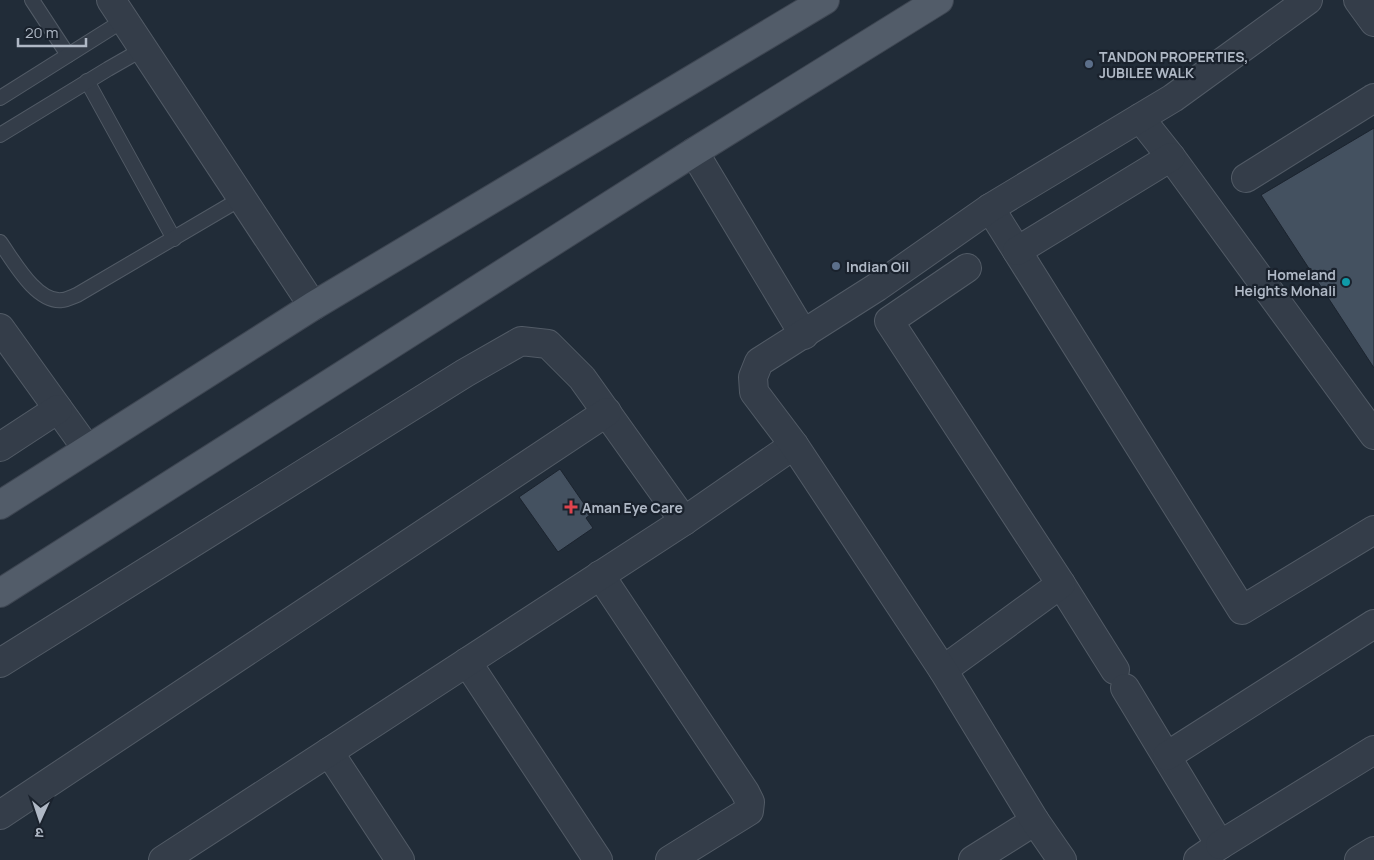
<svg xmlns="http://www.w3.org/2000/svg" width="1374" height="860" viewBox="0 0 1374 860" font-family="Manrope,'Noto Sans Devanagari',sans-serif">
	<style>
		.building { fill: #445160; stroke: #1c242f }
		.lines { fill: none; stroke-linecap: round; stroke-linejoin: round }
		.service-casing { stroke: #525b66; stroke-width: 16 }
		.minor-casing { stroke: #525b66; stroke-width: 30 }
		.primary-casing { stroke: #3e4652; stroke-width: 30 }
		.service { stroke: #343d49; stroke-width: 14 }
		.minor { stroke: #343d49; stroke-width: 28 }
		.primary { stroke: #525c69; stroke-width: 28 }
		.service-dot { fill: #5c6f8a; stroke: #1a222d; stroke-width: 2 }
		.culture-dot { fill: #0f9aa8; stroke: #1a222d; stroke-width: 2 }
		.health-dot { fill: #e0444e; stroke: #1a222d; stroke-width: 2 }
		.labels { text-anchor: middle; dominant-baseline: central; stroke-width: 4.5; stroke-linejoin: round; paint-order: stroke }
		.poi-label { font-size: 14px; font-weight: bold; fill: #afb8c5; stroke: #1a222d; text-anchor: start }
	</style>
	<rect width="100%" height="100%" fill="#212c38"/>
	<g class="building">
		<path d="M1374,128V368L1261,195Z"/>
		<path d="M560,469L591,514L586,518L593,528L558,552L519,497Z"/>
	</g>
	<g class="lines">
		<defs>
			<g id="service">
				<path d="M32,0L68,55"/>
				<path d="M87,81L174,239"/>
				<path d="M0,98L124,20"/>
				<path d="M0,135L108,69L143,49"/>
				<path d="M0,242C13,260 36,303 62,300C66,300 72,297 77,295L242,198"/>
			</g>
			<g id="minor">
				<path d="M111,0L313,306"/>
				<path d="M1358,0L1374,22"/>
				<path d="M1140,118L1171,157L1374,435"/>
				<path d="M694,152L804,335"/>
				<path d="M1246,178L1374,98"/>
				<path d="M990,208L1242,610L1374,530"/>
				<path d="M1017,251L1171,157"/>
				<path d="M0,328L87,449"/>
				<path d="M0,447L58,409"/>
				<path d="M600,575L745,792L750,802L749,811L670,860"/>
				<path d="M1061,584L1115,670"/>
				<path d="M467,662L598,860"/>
				<path d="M0,663L465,373L521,341L548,344L582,378L684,521"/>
				<path d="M943,670L1061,584L889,321L967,268"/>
				<path d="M1125,688L1220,845L1198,860"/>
				<path d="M329,752L400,860"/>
				<path d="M1167,756L1374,624"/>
				<path d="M0,815L607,412"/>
				<path d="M1220,845L1374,750"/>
				<path d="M163,860L684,521L794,445"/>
				<path d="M973,860L1035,821"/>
				<path d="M1062,860L1035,821L943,670L794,445L754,392L753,377L759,362L877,287L990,208L1173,98L1308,0"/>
				<path d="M1359,860L1374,851"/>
			</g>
			<g id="primary">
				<path d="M0,505L313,306L825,0"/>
				<path d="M0,593L694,152L939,0"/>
			</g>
		</defs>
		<use href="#service" class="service-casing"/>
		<use href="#minor" class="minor-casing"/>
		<use href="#primary" class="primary-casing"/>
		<use href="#service" class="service"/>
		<use href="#minor" class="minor"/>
		<use href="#primary" class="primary"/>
	</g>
	<g class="service-dot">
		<circle cx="1089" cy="64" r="5"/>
		<circle cx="836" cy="266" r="5"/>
	</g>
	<circle class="culture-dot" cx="1346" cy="282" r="5"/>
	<path class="health-dot" d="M568.5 499.5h5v5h5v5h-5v5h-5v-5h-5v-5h5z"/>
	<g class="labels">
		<g class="poi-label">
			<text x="1099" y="56">TANDON PROPERTIES,<tspan x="1099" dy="16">JUBILEE WALK</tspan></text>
			<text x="846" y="266">Indian Oil</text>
			<text x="1336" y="274" text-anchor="end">Homeland<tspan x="1336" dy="16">Heights Mohali</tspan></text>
			<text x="582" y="507">Aman Eye Care</text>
		</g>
	</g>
	<g transform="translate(40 820) rotate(183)" stroke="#1a222d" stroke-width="4" paint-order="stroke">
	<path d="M0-4L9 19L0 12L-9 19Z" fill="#afb8c5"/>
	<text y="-8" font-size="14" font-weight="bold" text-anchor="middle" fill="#afb8c5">उ</text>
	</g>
	<path d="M18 38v8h68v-8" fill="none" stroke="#afb8c5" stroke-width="2.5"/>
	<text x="25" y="38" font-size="15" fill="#afb8c5" stroke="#1a222d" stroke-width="4" paint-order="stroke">20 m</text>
</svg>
